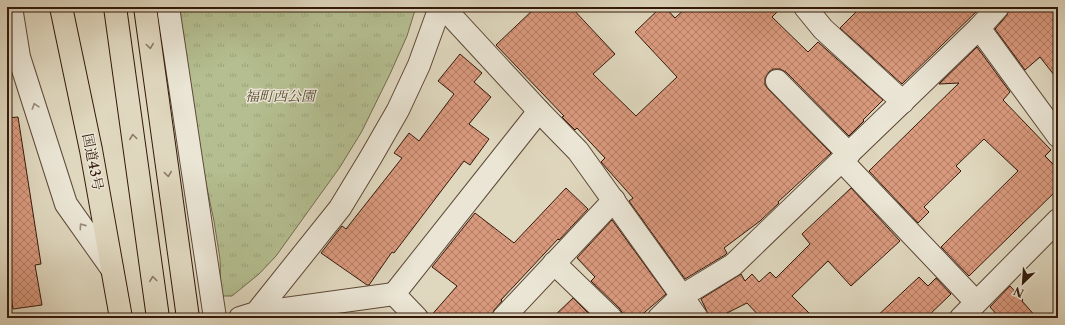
<svg xmlns="http://www.w3.org/2000/svg" width="1065" height="325" viewBox="0 0 1065 325" font-family="'Libre Caslon Text','Noto Serif JP',serif">
	<style>
		.park { fill: url(#park-tufts); stroke: #746c4d }
		.building { fill: url(#building-cross-hatch); stroke: #34190a }
		.lines { fill: none; stroke-linecap: round; stroke-linejoin: round }
		.minor-casing { stroke: #5f4837; stroke-width: 24 }
		.highway-casing { stroke: #34190a; stroke-width: 24 }
		.minor { stroke: #eae5d5; stroke-width: 22 }
		.highway { stroke: #dfd7be; stroke-width: 22 }
		.oneway { stroke: #8a7864 }
		.oneway2 { stroke: #98897a }
		.labels { text-anchor: middle; dominant-baseline: central; stroke-width: 3; stroke-linejoin: round; paint-order: stroke }
		.park-label { font-size: 14px; font-style: italic; fill: #5a4b32; stroke: #eae5d5 }
		.street-label { font-size: 14px; fill: #34190a; stroke: #eae5d5 }
	</style>
	<defs>
		<pattern id="park-tufts" width="24" height="20" patternUnits="userSpaceOnUse"><rect width="24" height="20" fill="#b4be90"/><path d="M3 7l-1-3M5 7V3M7 7l1-3M15 17l-1-3M17 17v-4M19 17l1-3" fill="none" stroke="#9ba37b"/></pattern>
		<pattern id="building-cross-hatch" width="8" height="8" patternUnits="userSpaceOnUse"><rect width="8" height="8" fill="#d9997d"/><path d="M0 0l8 8M0 8l8-8" fill="none" stroke="#b17c65"/></pattern>
	</defs>
	<rect width="100%" height="100%" fill="#dfd7be"/>
	<filter id="stains"><feTurbulence type="fractalNoise" baseFrequency=".005" numOctaves="4"/><feColorMatrix values="0 0 0 0 .2 0 0 0 0 .09 0 0 0 0 .02 0 0 0 .5 -.17"/></filter>
	<radialGradient id="worn" r=".72"><stop offset=".6" stop-color="#630" stop-opacity="0"/><stop offset="1" stop-color="#630" stop-opacity=".3"/></radialGradient>
	<path class="park" d="M175,7H416L407,36L390,74L362,131L340,167L276,256L259,274L232,296H221L220,259L214,221L204,174Z"/>
	<g class="building">
		<path d="M536,7H571L615,54L593,74L636,116L677,77L635,32L661,7H665L675,18L687,7H782L772,17L808,52L818,42L883,100L863,120L864,121L849,136L786,72L780,69H773L769,72L765,78V85L768,89L831,153L778,202L779,203L760,221L724,248L727,253L725,255L685,279L629,201L633,198L601,162L605,158L577,128L575,130L562,117L564,116L496,45Z"/>
		<path d="M861,7H981L902,84L840,28Z"/>
		<path d="M1010,7H1058V80L1040,57L1025,70L995,29L1007,15Z"/>
		<path d="M977,47L1010,92L1003,100L1051,150L1045,156L1058,169V189L969,276L941,247L1018,171L984,139L956,166L961,171L924,207L929,212L918,223L869,171L959,83L939,84Z"/>
		<path d="M460,54L482,73L474,82L491,97L469,124L489,139L470,165L464,161L394,253L392,252L369,285H367L321,253L342,226L346,229L402,158L394,153L409,133L419,141L454,94L438,81Z"/>
		<path d="M18,117L41,264L35,265L42,305L13,309L7,272V118Z"/>
		<path d="M566,188L588,209L559,240L558,239L501,300L502,301L494,310L491,318H429L457,286L432,267L475,213L514,243Z"/>
		<path d="M851,188L900,241L851,286L828,261L792,296L814,318H761L747,303L717,318H710L701,299L741,274L745,281L752,274L759,282L770,272L776,278L810,244L802,234Z"/>
		<path d="M612,220L666,294L638,318H623V314L620,309L591,281L595,277L577,258Z"/>
		<path d="M919,277L928,286L936,278L951,294L926,318H875Z"/>
		<path d="M1010,286L1023,300L1022,301L1037,318H1000L990,307Z"/>
		<path d="M573,298L593,318H552Z"/>
	</g>
	<g class="lines">
		<defs>
			<g id="minor">
				<path d="M11,7L19,57L66,204L112,269"/>
				<path d="M168,7L215,318"/>
				<path d="M443,7L539,111L578,151L682,296L697,318"/>
				<path d="M805,7L823,29L903,102"/>
				<path d="M979,28L1058,136"/>
				<path d="M777,81L849,154"/>
				<path d="M842,161L976,302"/>
				<path d="M554,263L611,318"/>
				<path d="M394,294L539,111"/>
				<path d="M256,313L394,294L417,318"/>
				<path d="M240,318L256,313L340,208L371,157L398,110L419,65L440,7"/>
				<path d="M503,318L614,200"/>
				<path d="M659,318L682,296L733,265L979,28L998,7"/>
				<path d="M961,318L1058,220"/>
			</g>
			<g id="highway">
				<path d="M61,7L91,150L121,318"/>
				<path d="M115,7L158,318"/>
				<path d="M145,7L188,318"/>
			</g>
		</defs>
		<use href="#minor" class="minor-casing"/>
		<use href="#highway" class="highway-casing"/>
		<use href="#minor" class="minor"/>
		<use href="#highway" class="highway"/>
	</g>
	<defs><path id="oneway-chevron" d="M-2-3.5L2.5 0L-2 3.5" fill="none" stroke-width="1.6" stroke-linecap="round" stroke-linejoin="round"/></defs>
	<g class="oneway">
		<use href="#oneway-chevron" transform="translate(150 46) rotate(82)"/>
		<use href="#oneway-chevron" transform="translate(133 137) rotate(-98)"/>
		<use href="#oneway-chevron" transform="translate(168 174) rotate(82)"/>
		<use href="#oneway-chevron" transform="translate(153 279) rotate(-98)"/>
	</g>
	<g class="oneway2">
		<use href="#oneway-chevron" transform="translate(35 106) rotate(-108)"/>
		<use href="#oneway-chevron" transform="translate(82 226) rotate(-125)"/>
	</g>
	<g class="labels">
		<g class="park-label">
			<text x="280" y="96">福町西公園</text>
		</g>
		<g class="street-label">
			<text transform="translate(93 162) rotate(79)">国道43号</text>
		</g>
	</g>
	<rect width="1065" height="325" fill="none" stroke="#dfd7be" stroke-width="24"/>
	<rect x="8" y="8" width="1049" height="309" fill="none" stroke="#34190a" stroke-width="2"/>
	<rect x="12" y="12" width="1041" height="301" fill="none" stroke="#34190a"/>
	<g transform="translate(1023 283) rotate(205)" stroke="#eae5d5" stroke-width="3" paint-order="stroke">
	<path d="M0-3L7 15L0 10L-7 15Z" fill="#34190a"/>
	<text y="-6" font-size="11" font-weight="bold" text-anchor="middle" fill="#34190a">N</text>
	</g>
	<rect width="100%" height="100%" filter="url(#stains)"/>
	<rect width="100%" height="100%" fill="url(#worn)"/>
</svg>
